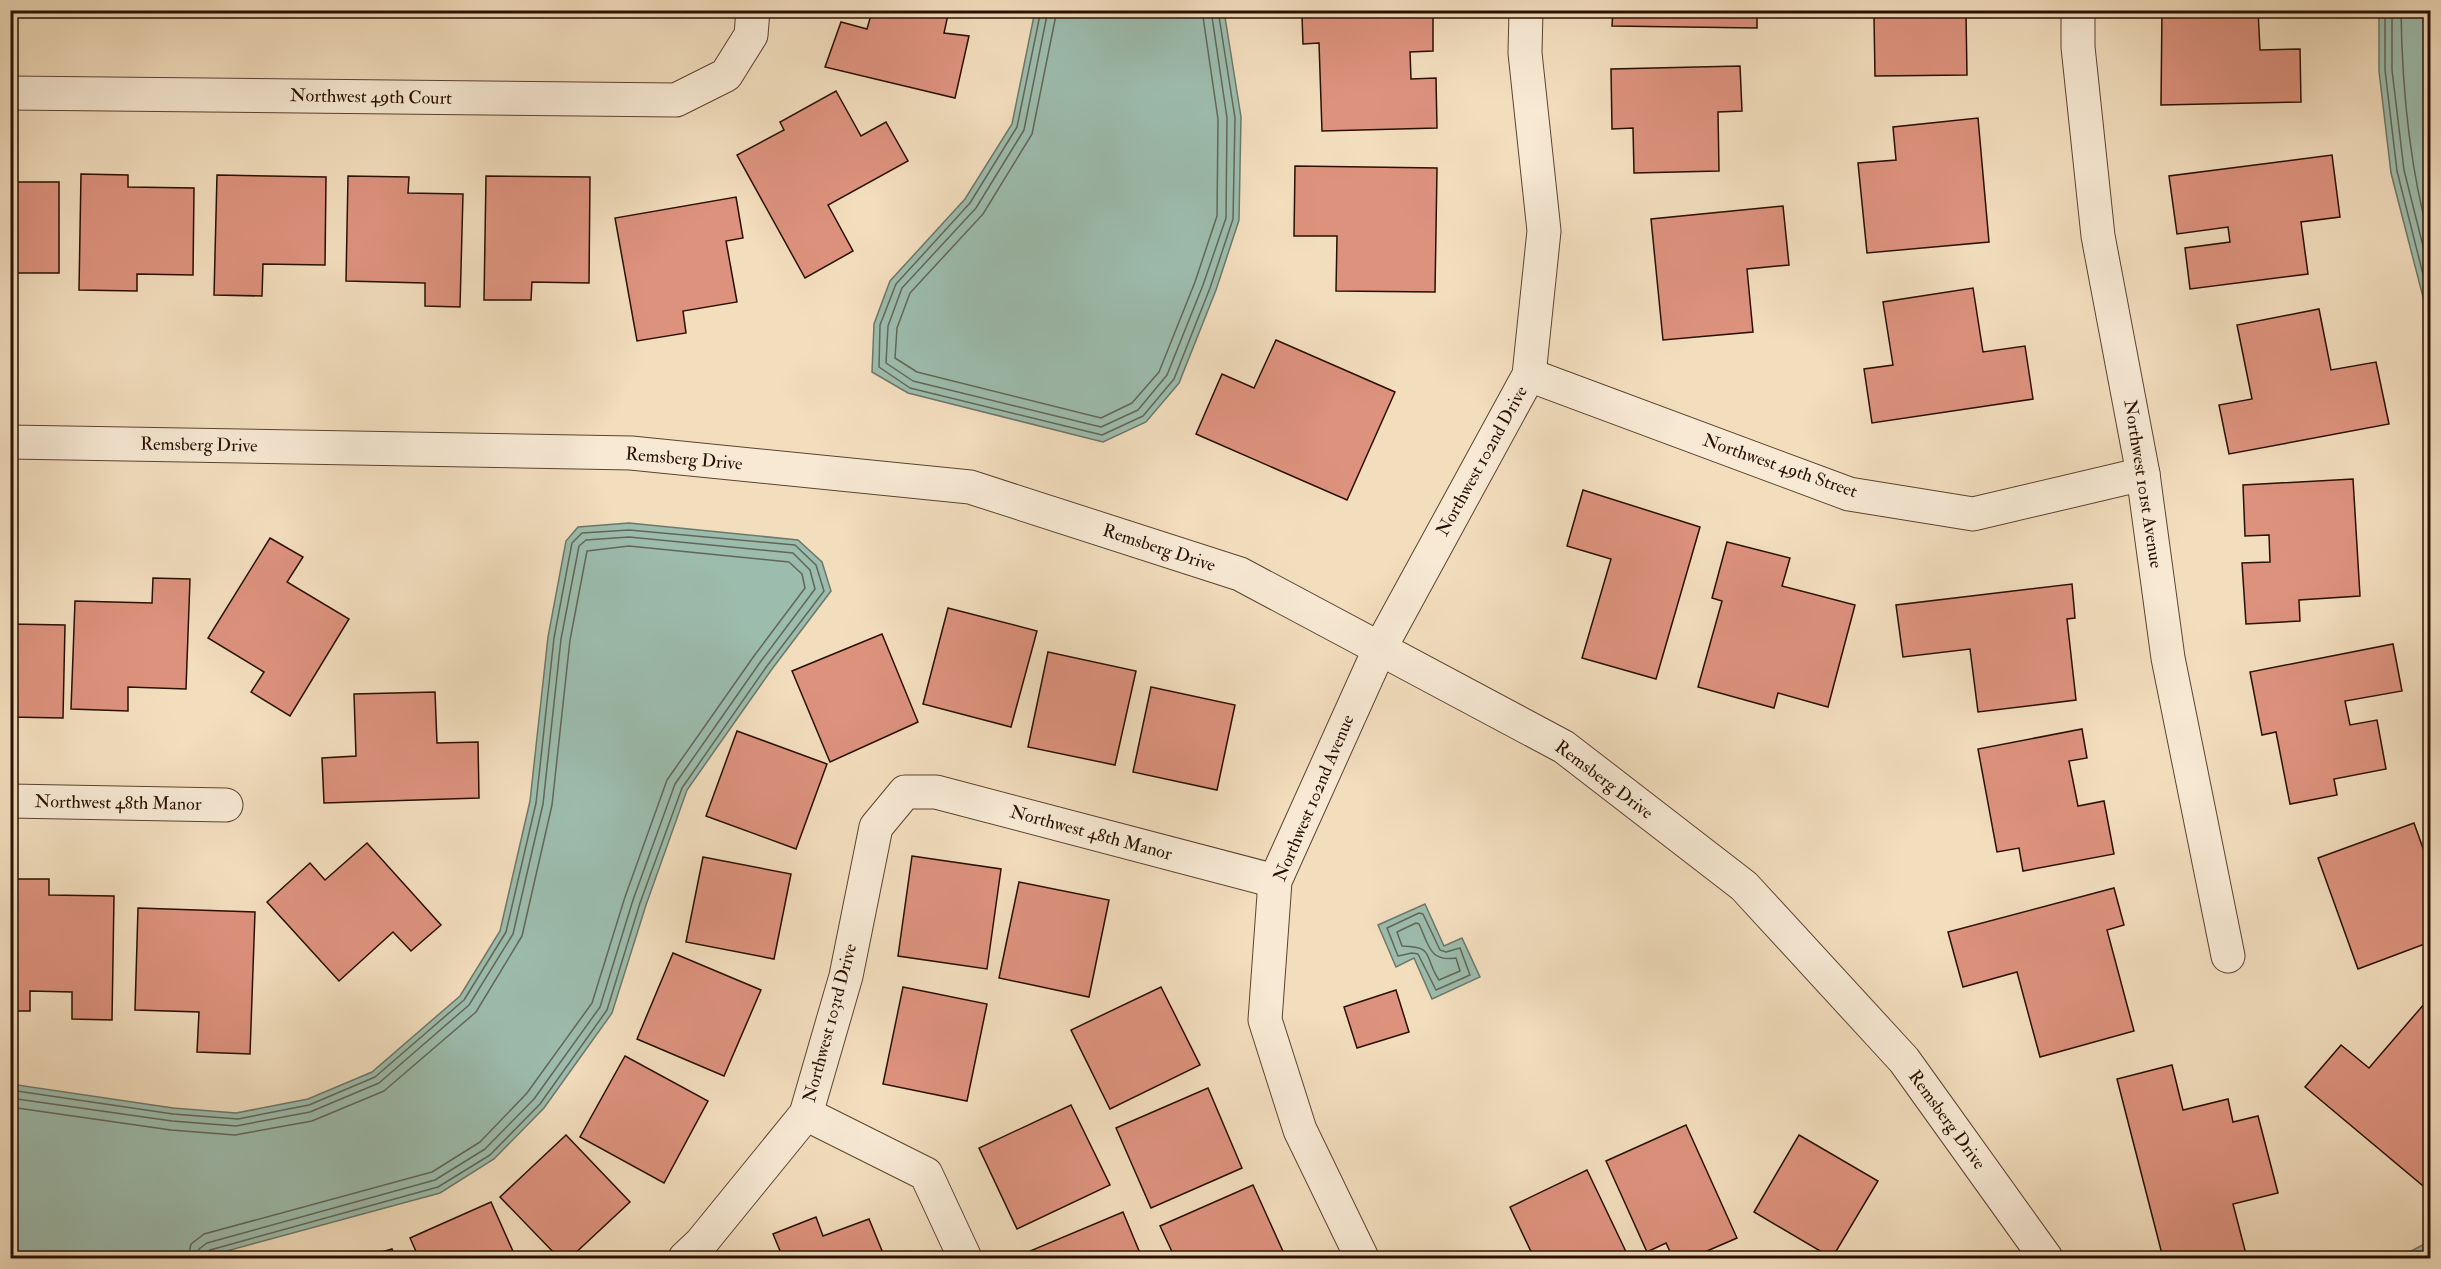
<svg xmlns="http://www.w3.org/2000/svg" width="2441" height="1269" viewBox="0 0 2441 1269" font-family="'IM FELL Double Pica',serif">
	<style>
		.water { fill: #9cbcad; stroke: #6e7768; stroke-width: 1.5 }
		.lines { fill: none; stroke-linecap: round; stroke-linejoin: round }
		.shore { stroke: #636656; stroke-width: 1.5 }
		.building { fill: #dd927e; stroke: #2a1000; stroke-width: 1.5 }
		.minor-casing { stroke: #5c432f; stroke-width: 35 }
		.minor { stroke: #f7e9d4; stroke-width: 33 }
		.labels { text-anchor: middle; dominant-baseline: central; stroke-width: 4.5; stroke-linejoin: round; paint-order: stroke }
		.street-label { font-size: 18px; fill: #2a1000; stroke: #f7e9d4 }
	</style>
	<rect width="100%" height="100%" fill="#f2ddbd"/>
	<filter id="stains"><feTurbulence type="fractalNoise" baseFrequency=".00333" numOctaves="4"/><feColorMatrix values="0 0 0 0 .2 0 0 0 0 .09 0 0 0 0 .02 0 0 0 .5 -.17"/></filter>
	<radialGradient id="worn" r=".72"><stop offset=".6" stop-color="#630" stop-opacity="0"/><stop offset="1" stop-color="#630" stop-opacity=".3"/></radialGradient>
	<g class="water">
		<path d="M1035,11H1224L1241,117L1239,220L1216,290L1179,383L1146,422L1103,442L908,393L872,372L874,324L890,281L965,199L1012,124Z"/>
		<path d="M2379,11H2430V324L2391,173L2379,71Z"/>
		<path d="M629,523L798,540L822,562L831,591L772,669L687,790L646,905L612,1013L544,1108L494,1159L440,1193L201,1258H11V1084L173,1108L236,1113L308,1099L372,1072L460,996L500,931L530,801L548,637L566,541L578,527Z"/>
		<path d="M1425,904L1444,946L1462,938L1480,977L1432,999L1414,958L1396,967L1378,925Z"/>
		<path d="M2430,1241V1258H2398Z"/>
	</g>
	<g class="lines">
		<g class="shore">
			<path d="M1041,10L1017,127L970,203L896,284L880,325L879,367L910,388L1102,435L1143,416L1174,379L1210,288L1233,219L1235,118L1218,10"/>
			<path d="M1048,10L1024,130L976,208L902,288L888,326L886,363L913,381L1101,427L1138,410L1167,375L1203,285L1226,218L1227,118L1211,10"/>
			<path d="M1057,10L1032,134L983,214L910,293L897,328L895,358L917,372L1101,418L1132,403L1159,372L1195,282L1217,216L1218,119L1202,10"/>
			<path d="M2385,10V70L2397,171L2430,302"/>
			<path d="M2392,10V70L2404,170L2430,274"/>
			<path d="M2401,10C2402,89 2409,166 2430,241"/>
			<path d="M1419,913L1423,914L1440,950L1446,952L1460,948L1470,975L1436,990L1418,954L1412,953L1398,956L1387,928Z"/>
			<path d="M1416,923L1419,924C1429,945 1429,962 1456,958L1460,971L1439,980C1423,956 1436,947 1402,946L1397,932Z"/>
			<path d="M10,1090L173,1114L238,1119L309,1105L375,1077L464,1000L506,932L536,803L554,638L572,543L582,533L629,530L795,545L816,565L824,591L767,666L682,788L640,903L607,1010L540,1104L490,1155L438,1187L210,1250L204,1258"/>
			<path d="M10,1098L172,1121L236,1126L310,1112L379,1083L469,1005L513,934L543,804L561,639L579,546L586,540L629,537L793,553L810,570L815,589L761,661L675,784L633,900L600,1007L534,1099L485,1149L435,1180L207,1243L199,1249L197,1258"/>
			<path d="M10,1107L171,1130L235,1135L312,1121L384,1091L476,1012L522,936L552,805L570,640L587,551L629,546L789,562L802,574L805,588L754,656L667,780L625,897L592,1003L527,1093L480,1142L432,1172L204,1234L191,1244L188,1258"/>
		</g>
	</g>
	<g class="building">
		<path d="M490,10H536V14L490,15Z"/>
		<path d="M855,10H949L944,33L969,36L955,98L825,67L841,22L867,29L871,15L854,14Z"/>
		<path d="M1386,10H1433V51L1410,52L1411,79L1436,78L1437,128L1322,131L1319,43L1303,44L1302,16L1386,14Z"/>
		<path d="M1613,10H1757V28L1612,26Z"/>
		<path d="M1849,10H1984V14H1966L1967,75L1875,76L1874,17H1849Z"/>
		<path d="M2162,10H2258L2260,50L2300,49L2301,102L2161,105Z"/>
		<path d="M1740,66L1742,111L1718,112L1719,171L1634,173L1633,128L1612,129L1611,69Z"/>
		<path d="M836,91L861,136L886,122L908,161L828,205L853,251L805,278L737,155L784,130L780,122Z"/>
		<path d="M1978,118L1989,242L1867,253L1858,163L1896,160L1893,127Z"/>
		<path d="M2332,155L2340,217L2301,222L2308,274L2190,289L2185,248L2230,242L2228,227L2177,234L2169,176Z"/>
		<path d="M1295,166L1437,168L1435,292L1336,291L1337,236H1294Z"/>
		<path d="M81,174L128,175V187L194,188L193,275L137,274V291L79,290Z"/>
		<path d="M217,175L326,177L325,265L263,264L262,296L214,295Z"/>
		<path d="M348,176L409,177L408,193L463,194L460,307L425,306V283L346,281Z"/>
		<path d="M486,176L590,177L589,283L532,282L531,300H484Z"/>
		<path d="M10,182H59V273H15V291H10Z"/>
		<path d="M736,197L743,238L726,241L737,302L683,311L686,333L637,341L615,218Z"/>
		<path d="M1783,206L1789,265L1747,269L1753,332L1663,340L1651,219Z"/>
		<path d="M1973,288L1983,352L2025,346L2033,399L1872,423L1864,369L1893,365L1883,302Z"/>
		<path d="M2319,309L2331,370L2376,362L2389,424L2229,454L2219,405L2252,399L2237,325Z"/>
		<path d="M1276,340L1395,392L1347,500L1196,434L1222,374L1254,388Z"/>
		<path d="M2353,479L2360,596L2299,600L2300,621L2246,624L2242,563L2270,562L2269,535L2245,536L2243,485Z"/>
		<path d="M1583,490L1700,527L1656,679L1582,658L1611,559L1567,546Z"/>
		<path d="M270,538L303,557L287,582L349,619L290,716L251,692L264,672L208,638Z"/>
		<path d="M1727,542L1790,558L1782,586L1855,605L1828,707L1778,693L1774,708L1698,687L1722,601L1712,598Z"/>
		<path d="M153,578L190,579L186,689L128,687V711L71,709L75,601L152,603Z"/>
		<path d="M2072,584L2075,618L2067,619L2076,700L1978,712L1970,649L1903,657L1896,605Z"/>
		<path d="M948,608L1037,631L1011,727L923,704Z"/>
		<path d="M10,624L65,625L63,718L10,717Z"/>
		<path d="M882,634L918,722L830,762L792,671Z"/>
		<path d="M2393,644L2402,691L2345,701L2350,725L2377,720L2386,769L2334,779L2337,795L2290,804L2276,732L2262,735L2250,672Z"/>
		<path d="M1048,652L1136,671L1115,765L1028,747Z"/>
		<path d="M1151,687L1235,705L1217,790L1133,772Z"/>
		<path d="M435,692L437,743L478,742L479,798L324,803L322,758L356,756L354,694Z"/>
		<path d="M2082,729L2087,758L2069,761L2078,806L2104,801L2114,854L2023,871L2019,848L1997,852L1978,749Z"/>
		<path d="M737,731L827,764L796,849L706,816Z"/>
		<path d="M2414,823L2430,868V942L2358,969L2318,858Z"/>
		<path d="M367,843L441,925L411,951L393,932L339,981L267,902L310,863L325,880Z"/>
		<path d="M912,856L1001,869L987,969L898,956Z"/>
		<path d="M703,857L791,874L774,959L686,942Z"/>
		<path d="M10,879H49V895L114,896L112,1020L72,1019V992L30,991V1011H10Z"/>
		<path d="M1019,882L1109,900L1089,997L999,978Z"/>
		<path d="M2114,888L2124,925L2107,930L2134,1031L2040,1057L2017,972L1963,987L1948,932Z"/>
		<path d="M138,908L255,912L250,1054L197,1052L199,1012L135,1010Z"/>
		<path d="M673,953L761,990L724,1076L637,1039Z"/>
		<path d="M903,987L987,1004L967,1101L883,1084Z"/>
		<path d="M1161,987L1200,1065L1110,1109L1071,1030Z"/>
		<path d="M1396,990L1409,1032L1357,1048L1344,1007Z"/>
		<path d="M2425,1003L2430,1008V1186L2428,1190L2305,1087L2341,1045L2369,1068Z"/>
		<path d="M625,1056L708,1101L664,1183L580,1137Z"/>
		<path d="M2172,1065L2183,1110L2228,1099L2233,1122L2258,1116L2278,1193L2233,1204L2247,1258H2163L2117,1079Z"/>
		<path d="M1208,1088L1242,1168L1151,1208L1116,1128Z"/>
		<path d="M1071,1105L1110,1185L1017,1229L979,1148Z"/>
		<path d="M1686,1125L1737,1238L1691,1258H1673L1666,1243L1647,1252L1606,1161Z"/>
		<path d="M566,1135L630,1202L570,1258H559L500,1197Z"/>
		<path d="M1799,1135L1878,1181L1832,1258L1754,1212Z"/>
		<path d="M1587,1170L1629,1258H1534L1510,1207Z"/>
		<path d="M1253,1185L1286,1258H1175L1160,1226Z"/>
		<path d="M491,1202L516,1258H419L410,1238Z"/>
		<path d="M1123,1212L1142,1258H1034L1030,1251Z"/>
		<path d="M816,1217L823,1236L869,1219L885,1258H783L773,1234Z"/>
		<path d="M392,1249L395,1258H361Z"/>
	</g>
	<g class="lines">
		<defs>
			<g id="minor">
				<path d="M2078,10V47L2098,236L2143,474L2168,658L2228,956"/>
				<path d="M10,93L676,100L726,75L751,35L753,10"/>
				<path d="M1529,375L1849,494L1973,514L2143,474"/>
				<path d="M10,442L631,453L970,487L1240,574L1564,747L1744,886L1904,1060L2046,1258"/>
				<path d="M10,801L226,805"/>
				<path d="M806,1114L926,1174L965,1258"/>
				<path d="M685,1258L701,1243L806,1114L846,976L876,827L905,792H936L1275,881"/>
				<path d="M1362,1258L1300,1130L1265,1020L1275,881L1380,648L1529,375L1544,231L1525,53L1526,10"/>
			</g>
		</defs>
		<use href="#minor" class="minor-casing"/>
		<use href="#minor" class="minor"/>
	</g>
	<g class="labels">
		<g class="street-label">
			<text transform="translate(371 97) rotate(1)">Northwest 49th Court</text>
			<text transform="translate(199 445) rotate(1)">Remsberg Drive</text>
			<text transform="translate(684 459) rotate(5)">Remsberg Drive</text>
			<text transform="translate(1482 461) rotate(-61)">Northwest 102nd Drive</text>
			<text transform="translate(1780 466) rotate(19)">Northwest 49th Street</text>
			<text transform="translate(2143 484) rotate(81)">Northwest 101st Avenue</text>
			<text transform="translate(1159 548) rotate(18)">Remsberg Drive</text>
			<text transform="translate(1604 780) rotate(37)">Remsberg Drive</text>
			<text transform="translate(1314 798) rotate(-67)">Northwest 102nd Avenue</text>
			<text transform="translate(118 803) rotate(1)">Northwest 48th Manor</text>
			<text transform="translate(1091 833) rotate(15)">Northwest 48th Manor</text>
			<text transform="translate(830 1023) rotate(-75)">Northwest 103rd Drive</text>
			<text transform="translate(1947 1120) rotate(54)">Remsberg Drive</text>
		</g>
	</g>
	<rect width="2441" height="1269" fill="none" stroke="#f2ddbd" stroke-width="36"/>
	<rect x="12" y="12" width="2417" height="1245" fill="none" stroke="#2a1000" stroke-width="3"/>
	<rect x="18" y="18" width="2405" height="1233" fill="none" stroke="#2a1000" stroke-width="1.5"/>
	<rect width="100%" height="100%" filter="url(#stains)"/>
	<rect width="100%" height="100%" fill="url(#worn)"/>
</svg>
